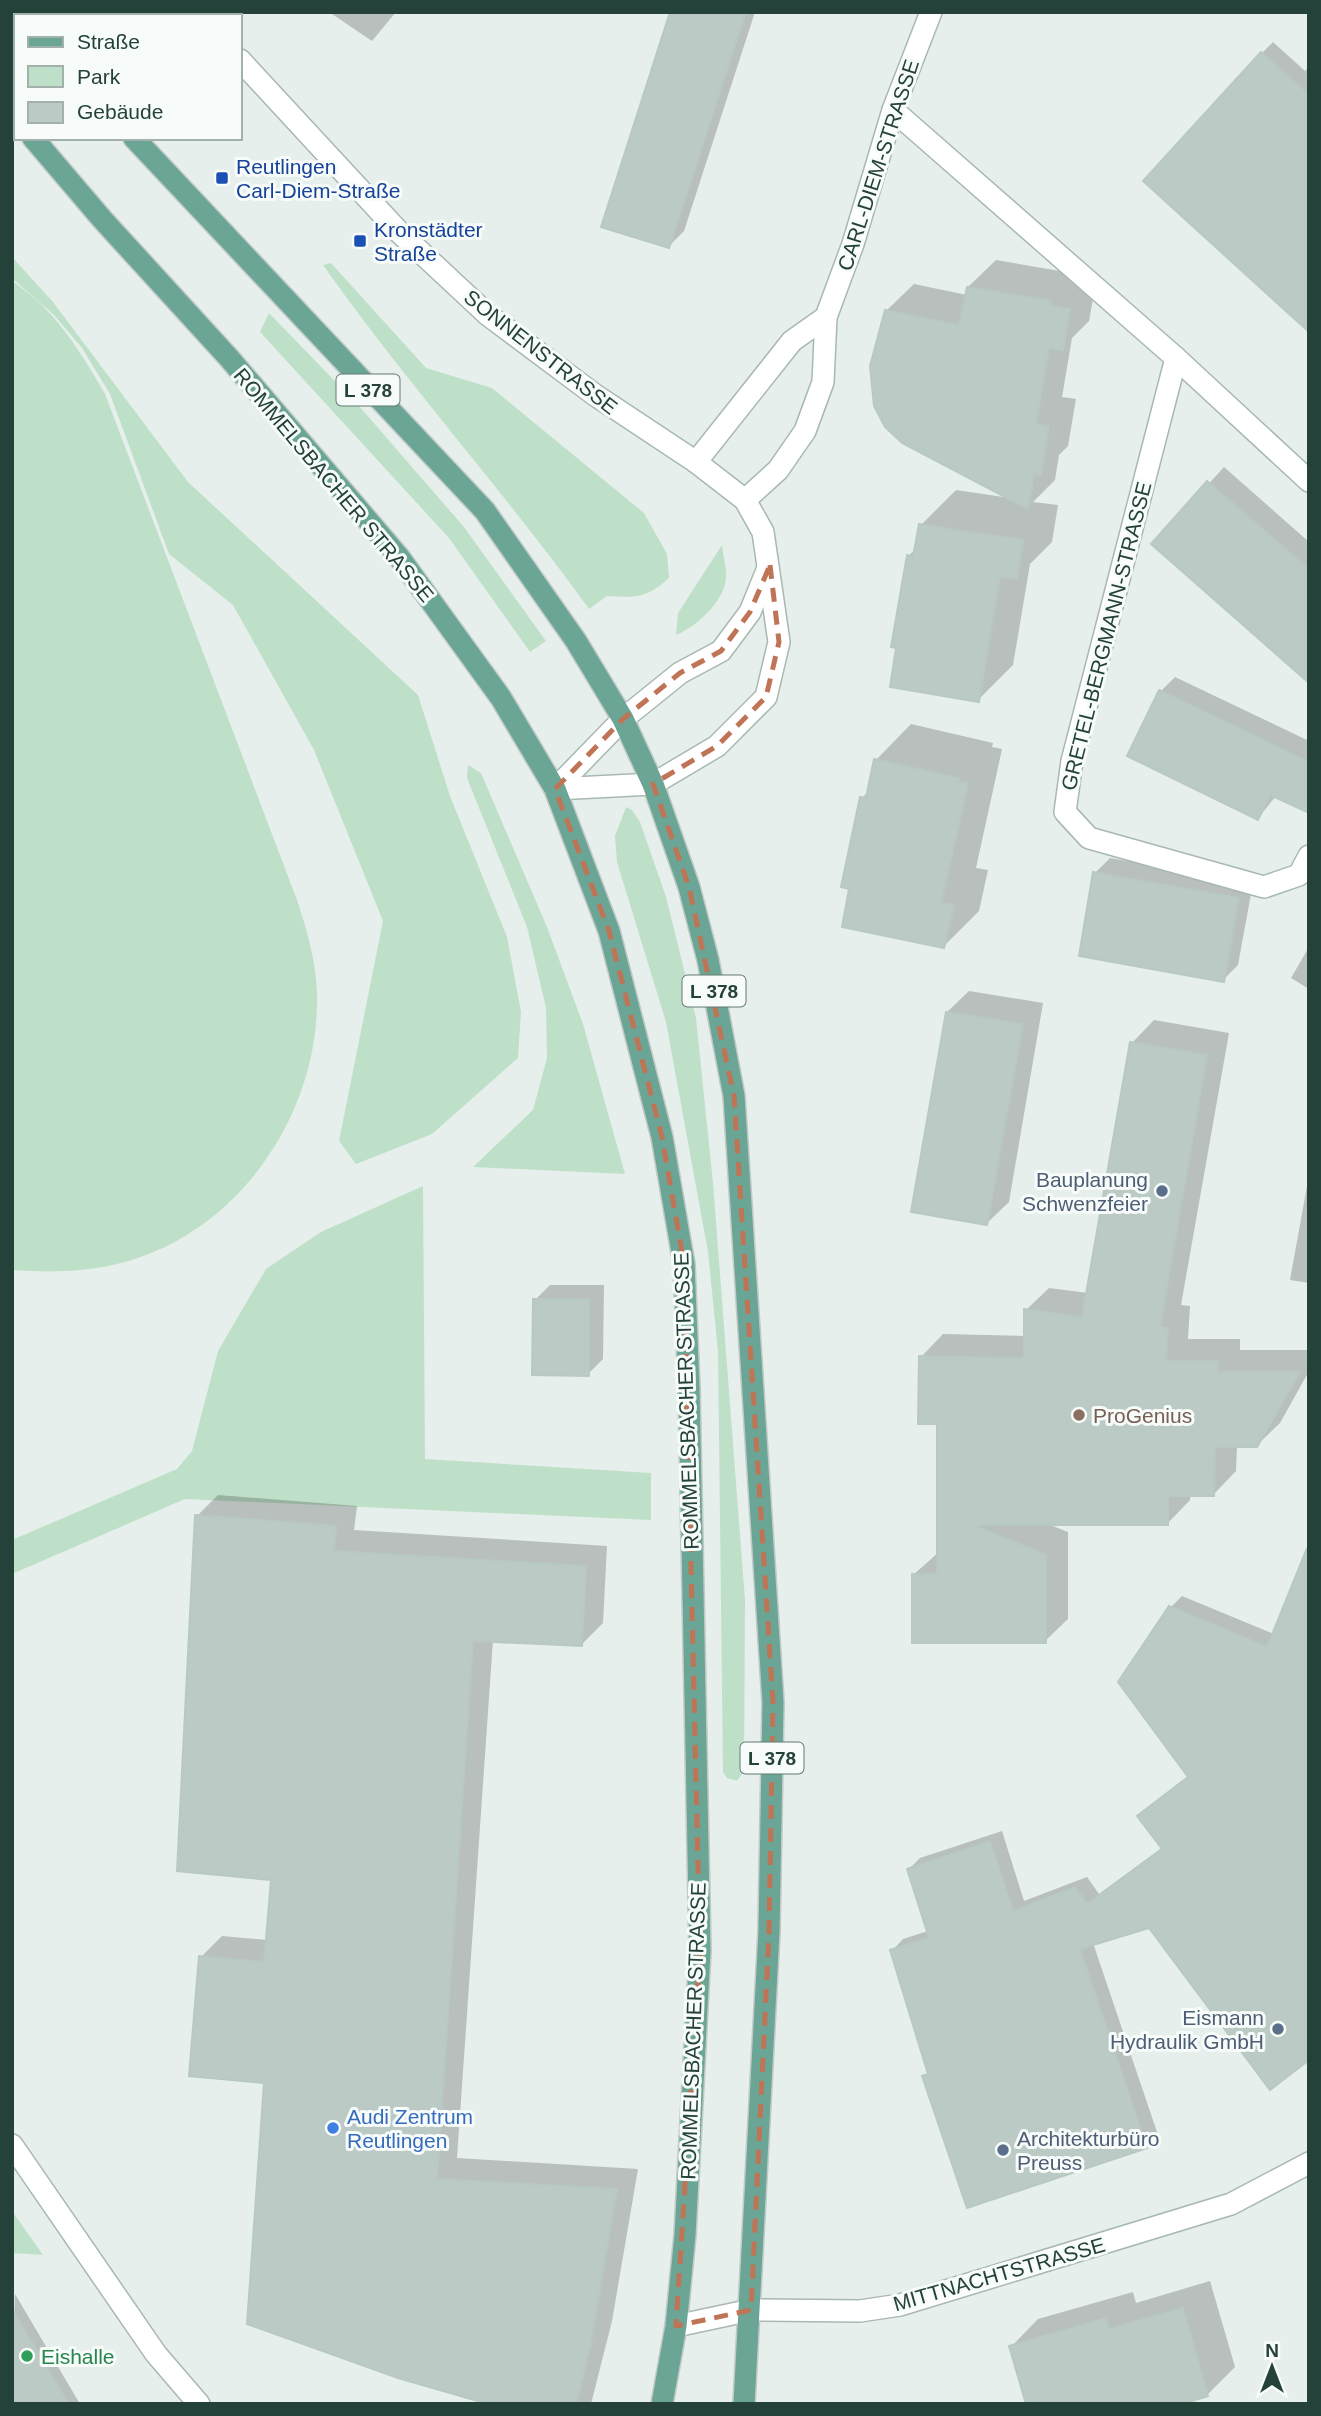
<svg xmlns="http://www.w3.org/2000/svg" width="1321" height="2416" viewBox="0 0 1321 2416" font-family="Helvetica,sans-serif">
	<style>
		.green { fill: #bfe0c8 }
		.shadow { fill: #0003 }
		.building { fill: #bbcac4; stroke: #b8c9c2; stroke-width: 2 }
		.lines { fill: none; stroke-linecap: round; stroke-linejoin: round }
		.street-casing { stroke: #a8b8b2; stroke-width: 24 }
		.primary-casing { stroke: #c2cac8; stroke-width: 24 }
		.street { stroke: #fff; stroke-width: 21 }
		.primary { stroke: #6aa596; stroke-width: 21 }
		.marked { fill: none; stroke: #c07456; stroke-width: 5; stroke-dasharray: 14 9; stroke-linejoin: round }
		.transit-dot { fill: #1a4fb4; stroke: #f7fbf9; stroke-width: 2.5 }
		.service-dot { fill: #5c6f8a; stroke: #f7fbf9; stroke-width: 2.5 }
		.education-dot { fill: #8d6e63; stroke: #f7fbf9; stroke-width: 2.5 }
		.shop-dot { fill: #3f7fe0; stroke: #f7fbf9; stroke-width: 2.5 }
		.leisure-dot { fill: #2e9e5b; stroke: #f7fbf9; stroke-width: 2.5 }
		.labels { text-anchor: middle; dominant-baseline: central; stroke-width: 6; stroke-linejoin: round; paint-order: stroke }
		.shield { fill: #f7fbf9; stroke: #637a73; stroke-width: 2 }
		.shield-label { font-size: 19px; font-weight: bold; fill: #24423a }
		.street-label { font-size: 21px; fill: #24423a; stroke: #f7fbf9 }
		.transit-label { font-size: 21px; fill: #164399; stroke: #f7fbf9; text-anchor: start }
		.service-label { font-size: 21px; fill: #4e5e75; stroke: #f7fbf9; text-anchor: end }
		.education-label { font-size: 21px; fill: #785e54; stroke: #f7fbf9; text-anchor: start }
		.shop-label { font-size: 21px; fill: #366cbe; stroke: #f7fbf9; text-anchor: start }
		.leisure-label { font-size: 21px; fill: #27864d; stroke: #f7fbf9; text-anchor: start }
	</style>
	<rect width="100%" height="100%" fill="#e6efeb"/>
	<g class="green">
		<path d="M12,257L53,302L188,482L418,695L450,796L507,937L521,1012L518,1058L432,1134L356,1164L339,1141L383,921L314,750L233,605L169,554L110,394L82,348L54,315L12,278Z"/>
		<path d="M331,263L426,368L492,388L644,513L667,554L669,578C647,598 636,598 607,596L589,609C504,491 407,384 323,265Z"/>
		<path d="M12,281C54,308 81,352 105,394L297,900C307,930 316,961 317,993C320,1107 247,1221 138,1258C97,1272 55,1273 12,1270Z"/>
		<path d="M269,313L359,406L464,527L546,641L530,652L449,538L260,332Z"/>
		<path d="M722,545C723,556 727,568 726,578C724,602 697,626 676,635L678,613Z"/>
		<path d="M468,765L481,773L547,927L583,1024L625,1174L473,1167L533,1110L547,1058L546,1008L527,927L467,778Z"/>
		<path d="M626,807L632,810L640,822L666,897L696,1018L713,1183L745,1600L744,1771L737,1781L727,1778L723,1772L718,1351L708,1252L666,1022L617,862L615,836Z"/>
		<path d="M423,1186L425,1459L651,1473V1520L185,1499L12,1574V1540L177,1469L192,1451L218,1351L266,1269L321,1232Z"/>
		<path d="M12,2211L43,2255L12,2253Z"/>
	</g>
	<g class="shadow">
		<path d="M329,12H396L372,41Z"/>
		<path d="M705,12H755L684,231L669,246Z"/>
		<path d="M1273,42L1305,71L1309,67V329L1262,53Z"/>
		<path d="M996,260L1077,274L1096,282L1089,321L1072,338L1062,397L1076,399L1068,446L1059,455L1055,480L1033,502L1058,505L1052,542L1030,564L1013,665L978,700L908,556L917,548L921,525L956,490L1010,498L886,311L914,284L967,295L968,287Z"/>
		<path d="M1224,467L1309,542V681L1154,544Z"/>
		<path d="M1175,677L1309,741V811L1276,796L1258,818L1161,691Z"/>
		<path d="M911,724L993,743L992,747L1002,749L976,868L988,870L979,911L944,946L852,888L862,798L869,791L876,760Z"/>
		<path d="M1110,858L1253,883L1238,965L1223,980L1095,873Z"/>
		<path d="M1309,947V989L1291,978Z"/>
		<path d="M969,991L1043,1003L1009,1202L987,1223L947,1012Z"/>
		<path d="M1154,1020L1229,1033L1181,1305L1190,1306L1188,1339H1240V1350H1309V1371L1280,1423L1256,1446H1237L1236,1471L1214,1494H1190V1500L1168,1523H1045L1068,1532V1619L1045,1641L913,1575L939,1552V1423L921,1357L943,1334L1026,1336V1310L1049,1288L1088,1293L1132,1043Z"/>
		<path d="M1309,1175V1283L1290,1280Z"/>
		<path d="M550,1285H604L603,1359L588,1374L535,1300Z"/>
		<path d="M218,1495L357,1506L354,1530L607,1546L603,1623L581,1645L493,1640L457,2158L638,2169L612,2321L591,2404H495L265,2081L201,1957L222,1936L267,1940L273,1878L197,1516Z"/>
		<path d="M1309,1549V2058L1150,1925L1093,1943L1158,2135L1146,2146L924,2077L929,2072L892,1951L903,1939L928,1931L909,1869L920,1858L1002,1831L1024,1901L1087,1877L1099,1894L1163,1847L1140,1816L1189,1776L1170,1608L1182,1596L1274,1634Z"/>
		<path d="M1210,2281L1235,2367L1207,2395L1011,2347L1038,2319L1133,2292L1136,2303Z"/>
		<path d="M15,2294L80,2404H12Z"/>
	</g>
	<g class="building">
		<path d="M670,12H746L669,248L601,227Z"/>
		<path d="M1261,52L1309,95V332L1143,181Z"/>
		<path d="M967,287L1051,301L1050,305L1070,309L1063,350L1049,348L1036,424L1049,426L1041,475L1034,474L1028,509L902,443L885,427L874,406L870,366L885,310L959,325Z"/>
		<path d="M1207,481L1309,569V683L1151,544Z"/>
		<path d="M919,524L1023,540L1017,579L1000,577L979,702L890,687L896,648L891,647L907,555L913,557Z"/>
		<path d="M1159,690L1309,762V813L1270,795L1258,820L1127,756Z"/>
		<path d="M874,759L959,778L958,782L968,783L941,903L954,905L944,948L842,927L849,889L841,887L860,797L866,798Z"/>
		<path d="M1093,872L1239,898L1224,982L1079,956Z"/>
		<path d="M946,1012L1023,1024L987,1225L911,1212Z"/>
		<path d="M1130,1042L1207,1055L1160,1327L1168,1328L1166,1361H1218V1372H1300L1257,1447H1215L1214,1496H1168V1525H973L1046,1555V1643H912V1574H937V1424H918L919,1356L1024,1358V1309L1082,1317Z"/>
		<path d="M533,1299H589V1376L532,1375Z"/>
		<path d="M195,1515L336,1526L334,1551L586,1566L582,1646L473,1641L437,2179L617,2189L591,2343L576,2404H488L398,2378L247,2324L264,2083L189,2076L199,1956L264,1962L271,1880L177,1871Z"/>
		<path d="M1307,1548L1309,2060L1270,2090L1149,1928L1080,1949L1147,2148L967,2208L922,2076L928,2074L890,1950L929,1938L907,1869L990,1841L1013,1911L1075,1887L1087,1904L1162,1849L1137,1816L1188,1777L1118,1682L1169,1606L1267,1647Z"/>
		<path d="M1183,2308L1208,2396L1182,2404H1026L1009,2346L1106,2318L1109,2329Z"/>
		<path d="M12,2309L69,2404H12Z"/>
	</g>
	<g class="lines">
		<defs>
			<g id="street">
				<path d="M202,12L205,16"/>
				<path d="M240,60L399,232L488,315L595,395L696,462L745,500L763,532L779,642L766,697L717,746L653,784L555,789"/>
				<path d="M893,110L1176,358L1309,481"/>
				<path d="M1176,358L1072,761L1065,812L1089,838L1264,887L1299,875L1309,856"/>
				<path d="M696,462L792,341L826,317"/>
				<path d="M745,500L778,470L805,431L823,382L826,317L853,244L893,110L931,12"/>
				<path d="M555,789L623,719L680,673L721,651L750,612L768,568"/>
				<path d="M12,2145L156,2354L199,2404"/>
				<path d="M676,2326L751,2310L860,2311L900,2305L1231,2204L1309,2163"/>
			</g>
			<g id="primary">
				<path d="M34,12L37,16"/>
				<path d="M12,112L16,117"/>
				<path d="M33,138L102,219L229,358L399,557L501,698L555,789L609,931L662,1137L684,1264L689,1388L700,1951L685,2235L676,2326L662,2404"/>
				<path d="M134,138L485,511L576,641L623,719L653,784L689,887L708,960L734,1096L773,1702L769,1932L744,2404"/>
			</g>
		</defs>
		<use href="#street" class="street-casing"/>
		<use href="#primary" class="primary-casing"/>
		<use href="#street" class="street"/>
		<use href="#primary" class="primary"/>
	</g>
	<path class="marked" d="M770,565L779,642L766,697L717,746L653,784L689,887L734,1096L773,1702L769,1932L751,2310L676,2326L700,1951L684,1264L662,1137L609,931L555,789L623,719L680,673L721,651L750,612Z"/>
	<g class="transit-dot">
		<rect x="215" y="171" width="14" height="14" rx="3.5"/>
		<rect x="353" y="234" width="14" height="14" rx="3.5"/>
	</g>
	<g class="service-dot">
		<circle cx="1162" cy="1191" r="7"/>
		<circle cx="1278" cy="2029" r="7"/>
		<circle cx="1003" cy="2150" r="7"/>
	</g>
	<circle class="education-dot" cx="1079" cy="1415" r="7"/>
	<circle class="shop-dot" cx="333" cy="2128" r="7"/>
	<circle class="leisure-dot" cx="27" cy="2356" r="7"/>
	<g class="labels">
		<g class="shield">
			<rect x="336.5" y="374.5" width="63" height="31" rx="5"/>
			<rect x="682.5" y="975.5" width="63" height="31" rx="5"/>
			<rect x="740.5" y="1742.5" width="63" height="31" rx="5"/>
		</g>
		<g class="shield-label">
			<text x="368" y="390">L 378</text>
			<text x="714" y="991">L 378</text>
			<text x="772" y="1758">L 378</text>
		</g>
		<g class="street-label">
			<text transform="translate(878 165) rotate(-72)">CARL-DIEM-STRASSE</text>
			<text transform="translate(541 352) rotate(38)">SONNENSTRASSE</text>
			<text transform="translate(334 485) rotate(50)">ROMMELSBACHER STRASSE</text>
			<text transform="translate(1106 636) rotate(-76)">GRETEL-BERGMANN-STRASSE</text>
			<text transform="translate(686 1401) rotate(-92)">ROMMELSBACHER STRASSE</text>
			<text transform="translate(693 2031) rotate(-88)">ROMMELSBACHER STRASSE</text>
			<text transform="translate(999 2274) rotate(-16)">MITTNACHTSTRASSE</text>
		</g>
		<g class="transit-label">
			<text x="236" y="166">Reutlingen<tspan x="236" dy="24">Carl-Diem-Straße</tspan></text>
			<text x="374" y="229">Kronstädter<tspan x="374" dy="24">Straße</tspan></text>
		</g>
		<g class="service-label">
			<text x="1148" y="1179">Bauplanung<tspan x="1148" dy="24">Schwenzfeier</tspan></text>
			<text x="1264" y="2017">Eismann<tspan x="1264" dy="24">Hydraulik GmbH</tspan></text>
			<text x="1017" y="2138" text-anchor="start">Architekturbüro<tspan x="1017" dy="24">Preuss</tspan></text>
		</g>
		<g class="education-label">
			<text x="1093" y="1415">ProGenius</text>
		</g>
		<g class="shop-label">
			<text x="347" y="2116">Audi Zentrum<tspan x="347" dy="24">Reutlingen</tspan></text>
		</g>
		<g class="leisure-label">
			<text x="41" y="2356">Eishalle</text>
		</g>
	</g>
	<rect width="1321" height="2416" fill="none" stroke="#24423a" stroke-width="28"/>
	<rect x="14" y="14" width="228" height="126" fill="#f7fbf9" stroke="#a3b1ad" stroke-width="2"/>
	<rect x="28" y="37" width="35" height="10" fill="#6aa596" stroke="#a3b1ad" stroke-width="2"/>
	<text x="77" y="49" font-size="21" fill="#24423a">Straße</text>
	<rect x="28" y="66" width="35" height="21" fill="#bfe0c8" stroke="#a3b1ad" stroke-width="2"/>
	<text x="77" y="84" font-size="21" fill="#24423a">Park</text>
	<rect x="28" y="102" width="35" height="21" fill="#bbcac4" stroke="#a3b1ad" stroke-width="2"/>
	<text x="77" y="119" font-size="21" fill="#24423a">Gebäude</text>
	<g transform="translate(1272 2367)" stroke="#f7fbf9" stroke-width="5" paint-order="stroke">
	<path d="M0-5L12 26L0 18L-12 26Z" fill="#24423a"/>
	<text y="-10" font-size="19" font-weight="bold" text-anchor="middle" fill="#24423a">N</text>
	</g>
</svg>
